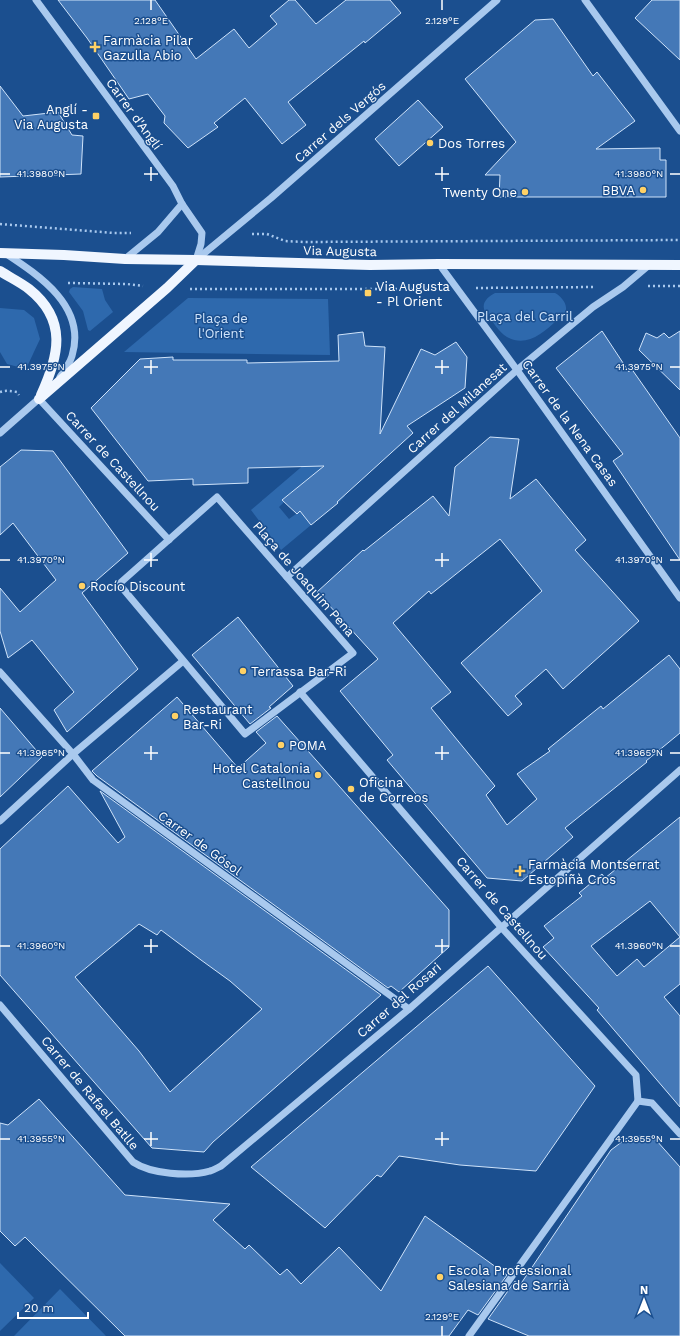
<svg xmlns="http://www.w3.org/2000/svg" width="680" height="1336" viewBox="0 0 680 1336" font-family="'Work Sans',sans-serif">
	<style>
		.green { fill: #2e69ad }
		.building { fill: #4478b7; stroke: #cfe3fa; fill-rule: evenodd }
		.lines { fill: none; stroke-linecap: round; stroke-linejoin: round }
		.path { stroke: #a9c9ee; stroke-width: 2.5; stroke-dasharray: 2 3; stroke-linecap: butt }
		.minor { stroke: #a9c9ee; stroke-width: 7 }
		.major { stroke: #f0f6ff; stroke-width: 10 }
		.ticks { fill: none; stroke: #fff; stroke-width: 1.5 }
		.poi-dot { fill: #ffd166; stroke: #1b4f8f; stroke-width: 1.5 }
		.labels { text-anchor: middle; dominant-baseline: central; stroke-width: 3; stroke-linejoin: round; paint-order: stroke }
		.poi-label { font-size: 13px; fill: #fff; stroke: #1b4f8f; text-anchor: start }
		.street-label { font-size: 13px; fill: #fff; stroke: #1b4f8f }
		.park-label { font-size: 13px; fill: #cfe3fa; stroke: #1b4f8f }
		.ticks-label { font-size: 10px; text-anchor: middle; fill: #fff; stroke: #1b4f8f; stroke-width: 3; stroke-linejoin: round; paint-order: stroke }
	</style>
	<rect width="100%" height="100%" fill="#1b4f8f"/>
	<g class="green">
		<path d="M73,287L102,289L105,300L113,312L90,331L88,330L83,311L69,292L70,289Z"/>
		<path d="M495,293H555C561,296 569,305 565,313C564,316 559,319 556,321C543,333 526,348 507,337C499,332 493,322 487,314C479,305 487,297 495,293Z"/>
		<path d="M188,298L328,299L330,355L124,352Z"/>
		<path d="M0,308L24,310L34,318L40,339L26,369L7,364L0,352Z"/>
		<path d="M313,457L345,496L338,503L314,474L282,500L284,502L279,507L289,519L300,511L311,525L281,550L251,510Z"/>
		<path d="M0,1263L34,1298L0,1331Z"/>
		<path d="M60,1289L106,1336H14L16,1334Z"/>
	</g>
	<g class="building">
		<path d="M58,0H155L196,59L234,29L249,48L277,24L270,16L289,0H295L316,24L346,0H390L401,13L365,43L364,41L288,102L306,125L282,144L245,98L214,123L218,127L188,148L164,123L165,116L148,94L129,99L87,38Z"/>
		<path d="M652,0H680V60L635,18Z"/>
		<path d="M553,19L593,76L597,72L635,121L596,149L660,148V160H666V197H499L500,175H485L516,142L465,79L535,20Z"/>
		<path d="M0,86L23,116L58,112L72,135L83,136L81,174L0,177Z"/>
		<path d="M418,100L443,127L399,166L375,139Z"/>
		<path d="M602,331L629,372L631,368L680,438V560L613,461L623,454L556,368Z"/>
		<path d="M680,331V390L639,350L646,333L657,338L664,333L669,338Z"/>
		<path d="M363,332L365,346L385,347L380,434L421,349L435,355L456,342L467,357L465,388L407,426L413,433L337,502L338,503L311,525L300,511L297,514L282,500L324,466L248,468V483L193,485V479L148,481L91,408L140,359L173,357V360H247V363L339,361L338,335Z"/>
		<path d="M490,437L519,439L510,499L536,479L586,540L575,550L639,621L563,689L546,669L515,696L522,704L508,716L461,663L542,591L500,539L431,594L429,591L393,623L451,692L431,708L495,786L486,795L507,825L537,799L517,774L550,751L548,749L601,706L603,709L669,655L680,669V733L646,761L647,762L565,828L573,837L522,881L487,878L387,760L393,755L340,691L378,659L317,592L363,550L364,551L433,496L449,516L455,467Z"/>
		<path d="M21,450L53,451L128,553L82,593L138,669L67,732L54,710L74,692L32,640L8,658L0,631V588L20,612L56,580L13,523L0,535V467Z"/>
		<path d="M238,617L293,686L269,707L271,708L250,724L192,655Z"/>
		<path d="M177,697L238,768L266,743L256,732L277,716L449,910V947L399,992L391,986L388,988L97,776L92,771Z"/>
		<path d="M0,708L42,757L0,797Z"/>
		<path d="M68,786L118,843L125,837L100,791L381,995L213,1142L204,1152L152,1148L0,975V849ZM139,924L157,935L161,930L201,960L230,981L262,1009L170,1092L139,1051L75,977Z"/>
		<path d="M680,817V984L664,997L680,1016V1107L597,1010L599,1008L543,947L554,938L544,926L582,896L579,893L602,874L605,878ZM650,901L680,937L644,967L637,959L617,976L591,946Z"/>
		<path d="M488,966L595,1086L536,1171L460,1165L399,1156L381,1177L377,1175L325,1228L251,1167Z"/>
		<path d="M39,1099L125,1195L230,1204L213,1220L245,1249L249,1245L280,1275L287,1269L301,1284L339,1247L381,1291L425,1216L507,1275L478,1315L468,1310L449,1336H125L25,1237L15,1246L0,1231V1123L8,1125Z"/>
		<path d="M641,1136L656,1140L680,1167V1336H529L488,1319L515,1281L520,1285L611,1150L627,1138Z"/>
	</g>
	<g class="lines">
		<g class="path">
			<path d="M0,224L114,233H131"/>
			<path d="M252,234H267L285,241L304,242L680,240"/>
			<path d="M68,283L127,284L143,286"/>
			<path d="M648,286H680"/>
			<path d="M476,288L595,287"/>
			<path d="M190,289H437"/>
			<path d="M0,392C6,390 11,391 17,392L19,395"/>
		</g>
		<g class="minor">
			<path d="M36,0L173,186L182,204L202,233L201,244L196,260"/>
			<path d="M585,0L680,131"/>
			<path d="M5,253C40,276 87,307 72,356C70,363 65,370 60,377"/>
			<path d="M125,259L158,232L182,204"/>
			<path d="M196,260L271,198L497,0"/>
			<path d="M439,264L517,370L680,598"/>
			<path d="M39,399L169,540"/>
			<path d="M0,433L42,396"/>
			<path d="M217,497L353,653L245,734L119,584Z"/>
			<path d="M287,577L517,370L593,307L623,287L649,265"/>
			<path d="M0,672L73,754L93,780L409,1009"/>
			<path d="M300,692L501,927L636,1075L638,1101"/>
			<path d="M0,821L73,754L183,661"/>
			<path d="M0,1005L133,1162C151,1174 189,1177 210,1171C214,1170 217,1168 221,1166L409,1009L680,770"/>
			<path d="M638,1101L652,1103L680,1134"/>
			<path d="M469,1336L638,1101"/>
		</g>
		<g class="major">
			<path d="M0,253L64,255L125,259L196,260L370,265L439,264L680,265"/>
			<path d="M0,271C9,277 20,282 29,289C68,320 59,356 41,395"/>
			<path d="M39,399L167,288L196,260"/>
		</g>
	</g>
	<path class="ticks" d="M151,0V10M442,0V10M151,167V181M442,167V181M0,174H10M144,174H158M435,174H449M670,174H680M151,360V374M442,360V374M0,367H10M144,367H158M435,367H449M670,367H680M151,553V567M442,553V567M0,560H10M144,560H158M435,560H449M670,560H680M151,746V760M442,746V760M0,753H10M144,753H158M435,753H449M670,753H680M151,939V953M442,939V953M0,946H10M144,946H158M435,946H449M670,946H680M151,1132V1146M442,1132V1146M0,1139H10M144,1139H158M435,1139H449M670,1139H680M442,1326V1336"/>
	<g class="poi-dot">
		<path d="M93 41h4v4h4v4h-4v4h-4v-4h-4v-4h4z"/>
		<rect x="92" y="112" width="8" height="8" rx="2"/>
		<circle cx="430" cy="143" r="4"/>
		<circle cx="643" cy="190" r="4"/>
		<circle cx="525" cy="192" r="4"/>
		<rect x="364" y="289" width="8" height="8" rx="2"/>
		<circle cx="82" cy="586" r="4"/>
		<circle cx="243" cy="671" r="4"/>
		<circle cx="175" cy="716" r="4"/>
		<circle cx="281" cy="745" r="4"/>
		<circle cx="318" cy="775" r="4"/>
		<circle cx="351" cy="789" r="4"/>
		<path d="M518 865h4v4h4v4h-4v4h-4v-4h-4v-4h4z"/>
		<circle cx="440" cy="1277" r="4"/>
	</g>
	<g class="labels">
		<g class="poi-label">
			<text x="103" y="40">Farmàcia Pilar<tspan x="103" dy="15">Gazulla Abio</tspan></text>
			<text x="88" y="109" text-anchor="end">Anglí -<tspan x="88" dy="15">Via Augusta</tspan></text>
			<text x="438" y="143">Dos Torres</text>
			<text x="635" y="190" text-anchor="end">BBVA</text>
			<text x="517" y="192" text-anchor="end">Twenty One</text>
			<text x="376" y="286">Via Augusta<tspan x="376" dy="15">- Pl Orient</tspan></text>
			<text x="90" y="586">Rocío Discount</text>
			<text x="251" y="671">Terrassa Bar-Ri</text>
			<text x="183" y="709">Restaurant<tspan x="183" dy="15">Bar-Ri</tspan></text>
			<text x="289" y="745">POMA</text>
			<text x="310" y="768" text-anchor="end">Hotel Catalonia<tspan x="310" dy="15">Castellnou</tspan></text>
			<text x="359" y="782">Oficina<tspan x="359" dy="15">de Correos</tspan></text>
			<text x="528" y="864">Farmàcia Montserrat<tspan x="528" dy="15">Estopiñà Cros</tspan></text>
			<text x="448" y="1270">Escola Professional<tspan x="448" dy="15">Salesiana de Sarrià</tspan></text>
		</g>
		<g class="street-label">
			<text transform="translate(134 114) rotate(54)">Carrer d'Anglí</text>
			<text transform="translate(340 122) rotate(-41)">Carrer dels Vergós</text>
			<text transform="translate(340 251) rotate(1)">Via Augusta</text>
			<text transform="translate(457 408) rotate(-42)">Carrer del Milanesat</text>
			<text transform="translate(570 423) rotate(54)">Carrer de la Nena Casas</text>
			<text transform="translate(113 461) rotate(47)">Carrer de Castellnou</text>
			<text transform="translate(304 579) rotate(49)">Plaça de Joaquim Pena</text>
			<text transform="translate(200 843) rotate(36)">Carrer de Gósol</text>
			<text transform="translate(502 908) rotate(49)">Carrer de Castellnou</text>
			<text transform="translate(399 1000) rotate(-41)">Carrer del Rosari</text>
			<text transform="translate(90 1093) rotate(50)">Carrer de Rafael Batlle</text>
		</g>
		<g class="park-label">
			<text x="525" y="316">Plaça del Carril</text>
			<text x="221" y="318">Plaça de<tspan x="221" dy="15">l'Orient</tspan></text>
		</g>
	</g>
	<g class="ticks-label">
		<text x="151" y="24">2.128°E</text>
		<text x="442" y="24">2.129°E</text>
		<text x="41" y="177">41.3980°N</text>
		<text x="639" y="177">41.3980°N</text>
		<text x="41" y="370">41.3975°N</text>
		<text x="639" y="370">41.3975°N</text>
		<text x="41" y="563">41.3970°N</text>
		<text x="639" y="563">41.3970°N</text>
		<text x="41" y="756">41.3965°N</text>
		<text x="639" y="756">41.3965°N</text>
		<text x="41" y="949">41.3960°N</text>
		<text x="639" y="949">41.3960°N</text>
		<text x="41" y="1142">41.3955°N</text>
		<text x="639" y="1142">41.3955°N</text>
		<text x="442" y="1320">2.129°E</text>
	</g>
	<g transform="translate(644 1300)" stroke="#1b4f8f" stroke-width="3" paint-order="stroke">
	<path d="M0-3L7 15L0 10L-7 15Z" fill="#ffffff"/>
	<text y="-6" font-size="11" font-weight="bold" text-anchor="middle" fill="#ffffff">N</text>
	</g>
	<path d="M18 1312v6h70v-6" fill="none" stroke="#ffffff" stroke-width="2"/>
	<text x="24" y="1312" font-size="12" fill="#ffffff" stroke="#1b4f8f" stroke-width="3" paint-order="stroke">20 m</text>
</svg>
